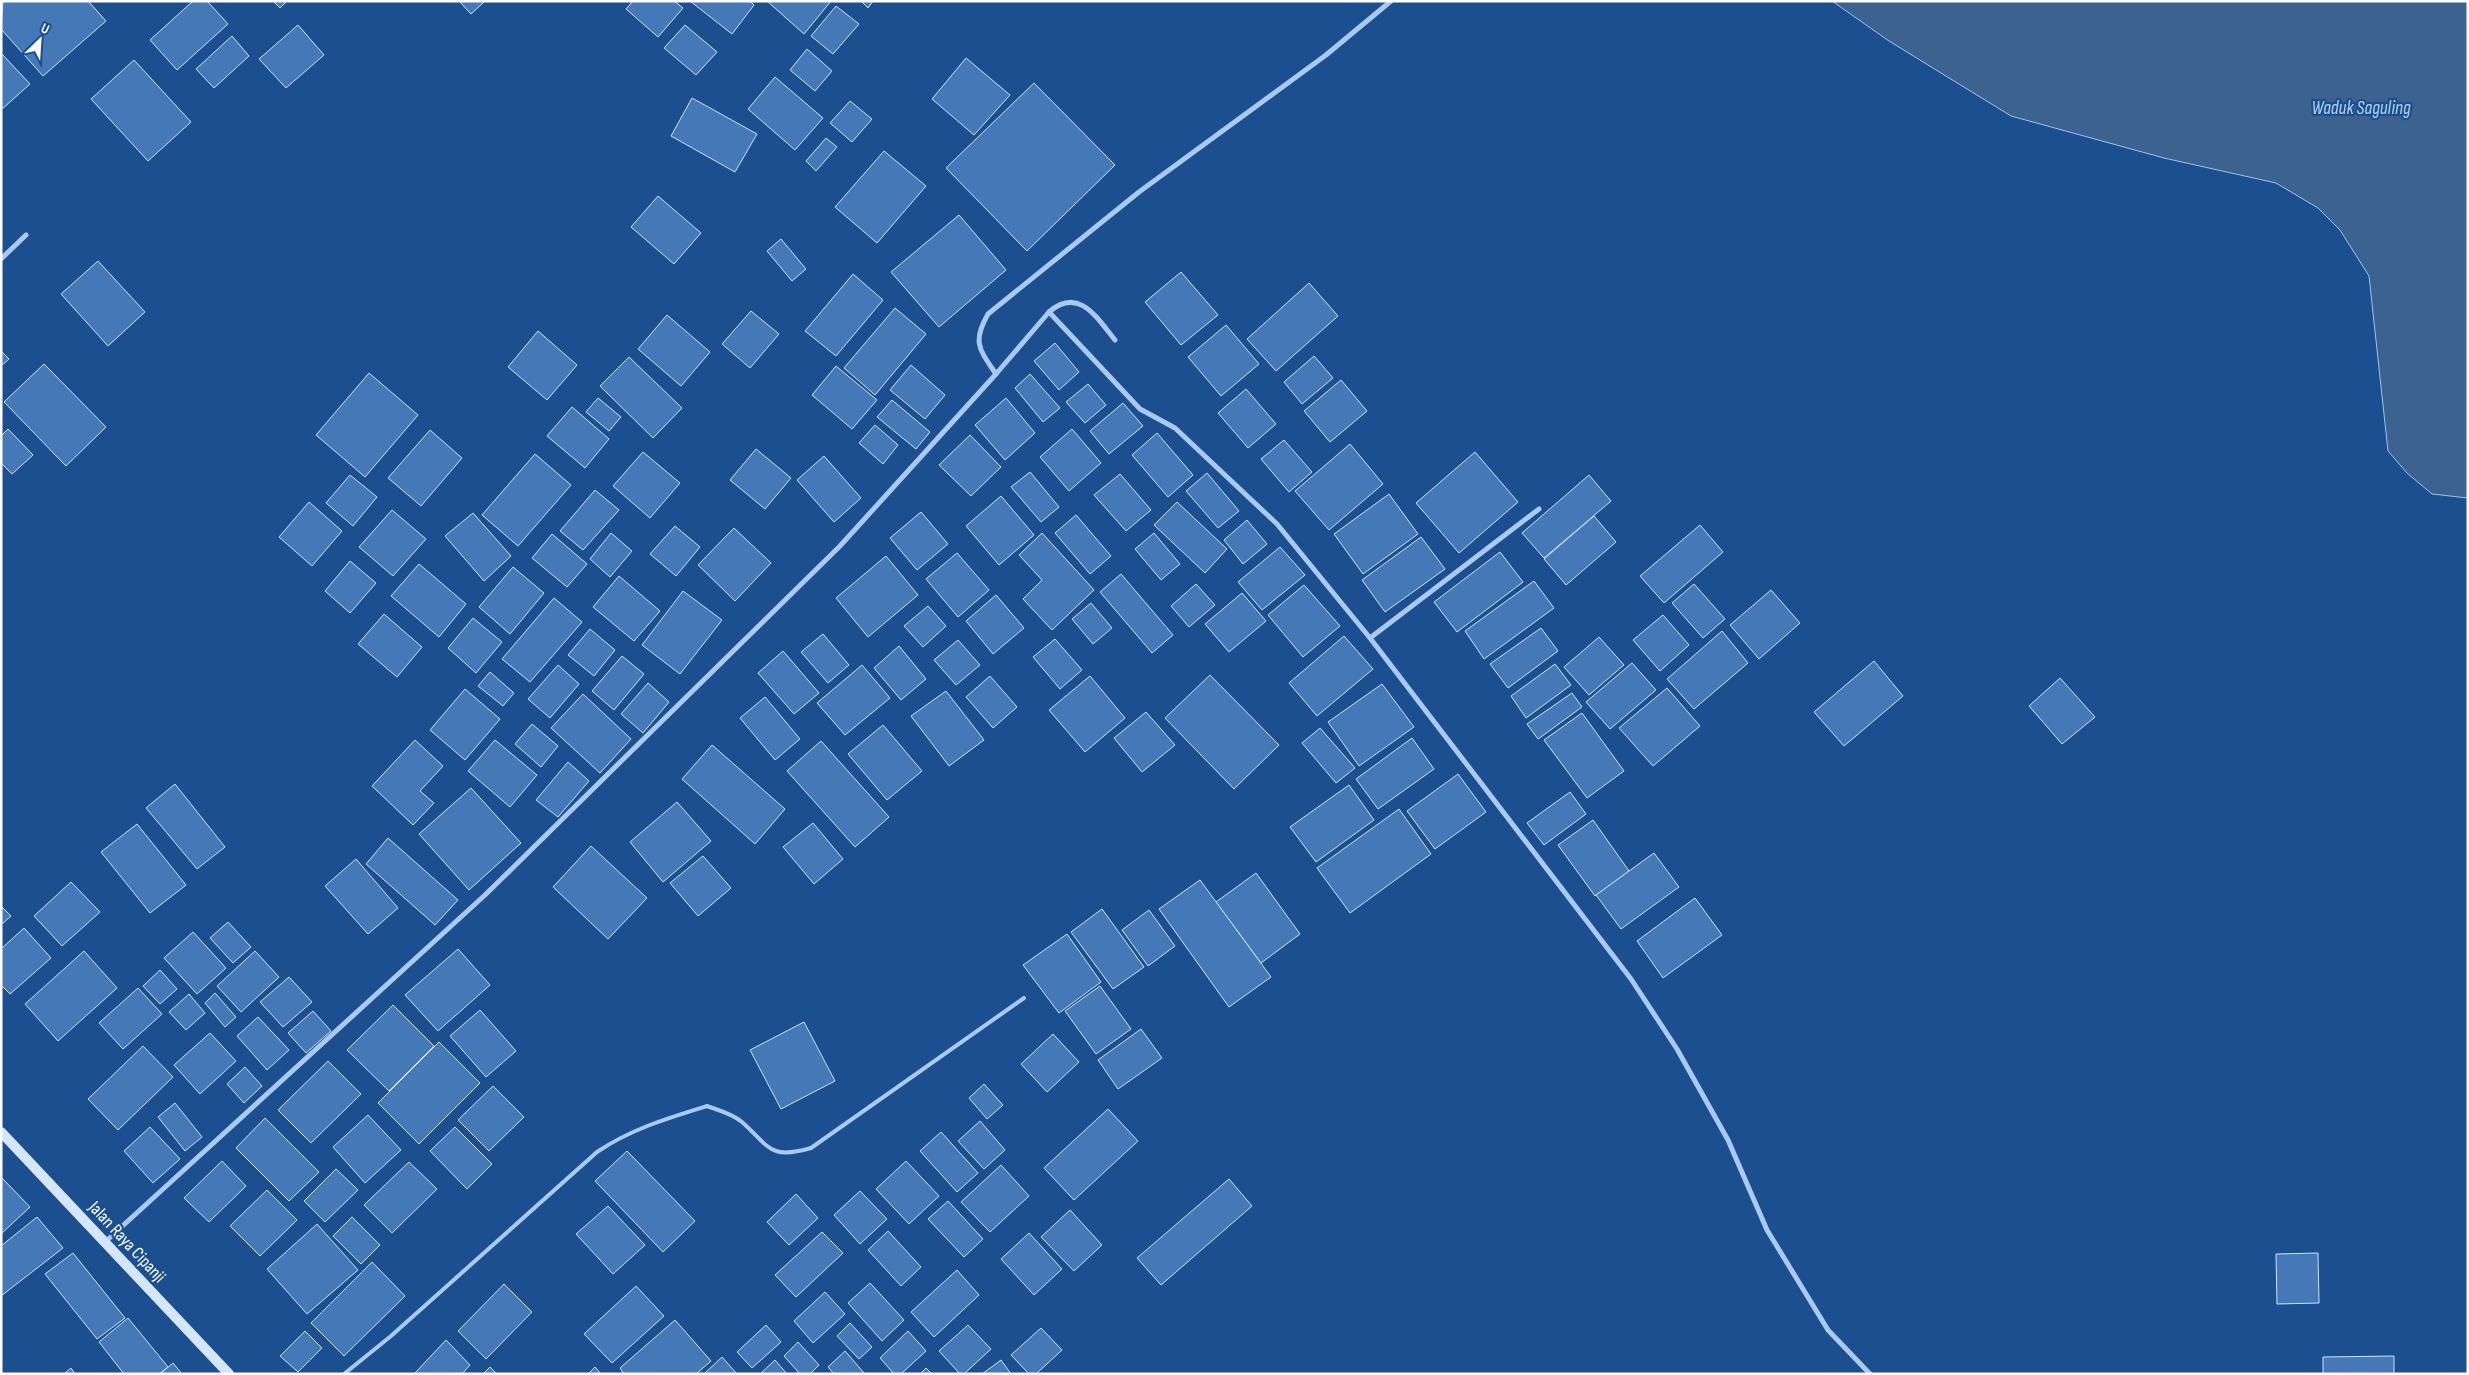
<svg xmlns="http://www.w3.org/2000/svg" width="2469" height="1375" viewBox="0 0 2469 1375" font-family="'Sofia Sans Condensed',sans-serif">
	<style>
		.water { fill: #3c6290; stroke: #9cc4f0 }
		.building { fill: #4478b7; stroke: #cfe3fa }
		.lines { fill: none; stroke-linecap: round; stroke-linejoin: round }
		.service { stroke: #a9c9ee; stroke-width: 4 }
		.minor { stroke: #a9c9ee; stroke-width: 5 }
		.secondary { stroke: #d6e6fa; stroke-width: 10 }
		.labels { text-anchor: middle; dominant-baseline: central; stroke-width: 4.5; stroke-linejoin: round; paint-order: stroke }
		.street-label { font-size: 18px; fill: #fff; stroke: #1b4f8f }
		.water-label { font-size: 19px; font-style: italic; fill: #b5d3f5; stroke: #1b4f8f }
	</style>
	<rect width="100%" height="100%" fill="#1b4f8f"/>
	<path class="water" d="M1832,1H2468V498L2432,494L2407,473L2388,451L2369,276L2340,230L2318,208L2276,183L2164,158L2011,116L1889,41Z"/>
	<g class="building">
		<path d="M3,1H88L106,21L43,76L1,29Z"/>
		<path d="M193,1H207L228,24L177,70L150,40Z"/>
		<path d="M273,1H287L280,8Z"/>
		<path d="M459,1H485L471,14Z"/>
		<path d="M633,1H674L683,8L658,37L626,9Z"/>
		<path d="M690,1H750L754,5L732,34Z"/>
		<path d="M767,1H831L804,34Z"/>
		<path d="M861,1H873L868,8Z"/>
		<path d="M836,6L859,24L833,54L811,36Z"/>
		<path d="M298,25L324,55L286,88L259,59Z"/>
		<path d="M685,25L717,52L696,75L664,48Z"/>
		<path d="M232,36L249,56L214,88L196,69Z"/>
		<path d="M807,49L832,71L815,91L790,70Z"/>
		<path d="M1,53L30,84L1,110Z"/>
		<path d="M966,58L1010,95L974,135L932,99Z"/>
		<path d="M134,60L191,122L148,161L91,99Z"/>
		<path d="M775,77L823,118L795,150L748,109Z"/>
		<path d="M1034,83L1115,165L1027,251L946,168Z"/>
		<path d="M692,98L757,134L735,172L671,136Z"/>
		<path d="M850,101L872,119L852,142L830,123Z"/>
		<path d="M826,138L837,147L816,171L806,161Z"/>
		<path d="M884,151L926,186L877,243L835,207Z"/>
		<path d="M658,196L701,233L674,264L631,227Z"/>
		<path d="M959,215L1006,270L939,327L891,272Z"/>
		<path d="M781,239L806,269L792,281L767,251Z"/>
		<path d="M98,261L145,312L108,346L61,294Z"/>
		<path d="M1181,272L1218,315L1181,345L1145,302Z"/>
		<path d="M853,274L883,300L836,356L805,331Z"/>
		<path d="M1309,283L1338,316L1276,371L1247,339Z"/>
		<path d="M895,308L926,334L875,395L844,368Z"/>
		<path d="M751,311L779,334L750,368L722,344Z"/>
		<path d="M667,315L710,352L681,386L638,349Z"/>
		<path d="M1226,325L1259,364L1221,396L1188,357Z"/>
		<path d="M538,331L577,365L547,400L508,367Z"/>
		<path d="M1055,343L1079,372L1059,390L1034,361Z"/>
		<path d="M1,351L9,359L1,366Z"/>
		<path d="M1314,356L1333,378L1302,404L1284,382Z"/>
		<path d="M629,357L682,408L653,438L600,386Z"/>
		<path d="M44,364L106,427L66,466L4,402Z"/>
		<path d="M911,365L945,395L925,419L890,390Z"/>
		<path d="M836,366L877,400L852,429L812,395Z"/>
		<path d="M369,373L418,415L365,477L316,435Z"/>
		<path d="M1030,374L1060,408L1043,422L1015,388Z"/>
		<path d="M1341,380L1367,411L1330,442L1304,411Z"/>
		<path d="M1088,384L1106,405L1085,423L1066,402Z"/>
		<path d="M1246,389L1276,424L1248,448L1218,413Z"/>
		<path d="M598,398L621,417L609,431L586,412Z"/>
		<path d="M1006,398L1035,433L1005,460L975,425Z"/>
		<path d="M892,400L930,432L916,449L877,417Z"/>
		<path d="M1123,403L1143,426L1109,454L1090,431Z"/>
		<path d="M572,407L609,439L585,468L547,436Z"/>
		<path d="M875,425L898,445L883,464L859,443Z"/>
		<path d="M8,429L33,455L12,474L1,463V436Z"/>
		<path d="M1072,429L1101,463L1069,491L1040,457Z"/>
		<path d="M430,430L462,458L421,506L388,478Z"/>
		<path d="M1157,433L1193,475L1168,497L1132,455Z"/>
		<path d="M970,435L1001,467L971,496L939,465Z"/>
		<path d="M1284,440L1312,472L1289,492L1261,459Z"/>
		<path d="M1350,444L1383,484L1329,530L1295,491Z"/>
		<path d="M756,449L791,478L765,509L730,480Z"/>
		<path d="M643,452L680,483L650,518L613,486Z"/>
		<path d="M1475,452L1518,502L1459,553L1416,503Z"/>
		<path d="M535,454L571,485L518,546L482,515Z"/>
		<path d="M824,456L861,498L834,522L797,480Z"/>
		<path d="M1030,472L1059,507L1041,522L1011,487Z"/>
		<path d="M1207,473L1239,511L1218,528L1186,491Z"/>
		<path d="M1120,474L1151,510L1126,531L1094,495Z"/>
		<path d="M350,475L377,497L353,526L326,503Z"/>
		<path d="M1589,475L1611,501L1544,558L1522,533Z"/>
		<path d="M595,490L619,510L583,550L560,531Z"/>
		<path d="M1389,494L1418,534L1363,574L1334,534Z"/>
		<path d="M1001,496L1034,535L999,565L966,526Z"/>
		<path d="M309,502L342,531L312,566L279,537Z"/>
		<path d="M1177,502L1227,549L1205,573L1154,525Z"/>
		<path d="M392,510L426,539L393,576L359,547Z"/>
		<path d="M921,512L948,544L917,570L890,538Z"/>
		<path d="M473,513L511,556L484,581L445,536Z"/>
		<path d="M1076,515L1111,556L1090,574L1055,533Z"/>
		<path d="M1594,516L1616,542L1566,585L1544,559Z"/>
		<path d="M1247,520L1267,544L1243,564L1224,540Z"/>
		<path d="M1700,525L1723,552L1664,603L1640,576Z"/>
		<path d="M675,526L700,547L676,576L650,554Z"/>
		<path d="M734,528L771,563L735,601L698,565Z"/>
		<path d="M611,533L632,551L610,577L590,559Z"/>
		<path d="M1042,533L1094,590L1052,630L1023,599L1042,580L1019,555Z"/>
		<path d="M1154,533L1180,564L1161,580L1135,549Z"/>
		<path d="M552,534L587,564L567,587L532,558Z"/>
		<path d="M1421,537L1445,569L1385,612L1362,580Z"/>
		<path d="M1280,547L1305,575L1262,610L1238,582Z"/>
		<path d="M1500,552L1523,582L1457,632L1434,602Z"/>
		<path d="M957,553L989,590L958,617L926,579Z"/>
		<path d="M886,556L918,595L868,637L836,598Z"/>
		<path d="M350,561L376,583L350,613L325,591Z"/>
		<path d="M419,564L466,604L439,637L391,596Z"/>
		<path d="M513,567L544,593L510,634L479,607Z"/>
		<path d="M1121,574L1173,635L1152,653L1100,592Z"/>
		<path d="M619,576L660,611L634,641L593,607Z"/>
		<path d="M1534,581L1554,608L1484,659L1465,631Z"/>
		<path d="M1196,584L1215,605L1189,627L1171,606Z"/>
		<path d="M1694,584L1725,619L1703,638L1672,603Z"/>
		<path d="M1304,585L1340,626L1303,657L1268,615Z"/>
		<path d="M1771,590L1800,623L1759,659L1730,625Z"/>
		<path d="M683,591L722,620L680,674L642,645Z"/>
		<path d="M1242,593L1266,621L1229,652L1205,624Z"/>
		<path d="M996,595L1024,628L993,654L966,621Z"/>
		<path d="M554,598L582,622L530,682L502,659Z"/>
		<path d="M1091,603L1112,628L1093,644L1072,619Z"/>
		<path d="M928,606L946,626L923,647L904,626Z"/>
		<path d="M384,614L422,647L397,677L358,644Z"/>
		<path d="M1663,615L1689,645L1660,671L1633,640Z"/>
		<path d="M473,618L502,642L476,673L448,648Z"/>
		<path d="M1541,628L1558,651L1508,688L1490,664Z"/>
		<path d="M590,629L615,650L594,676L568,655Z"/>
		<path d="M1722,631L1748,663L1694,709L1667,679Z"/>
		<path d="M823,634L849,665L828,683L801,652Z"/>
		<path d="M1344,636L1373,669L1317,716L1289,683Z"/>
		<path d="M1599,637L1624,665L1589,695L1564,667Z"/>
		<path d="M1055,639L1082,670L1060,689L1033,657Z"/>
		<path d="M958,640L980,665L956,685L934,660Z"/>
		<path d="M899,646L926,679L901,700L874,668Z"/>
		<path d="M783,651L819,693L794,714L758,673Z"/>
		<path d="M622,656L644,674L614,710L592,691Z"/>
		<path d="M1874,661L1903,696L1844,746L1814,712Z"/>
		<path d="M1632,663L1656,690L1610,729L1586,702Z"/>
		<path d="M1555,664L1571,685L1526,718L1511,696Z"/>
		<path d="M558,665L579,684L550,718L528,699Z"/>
		<path d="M862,665L890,698L845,735L817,703Z"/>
		<path d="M490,672L514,693L503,706L478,686Z"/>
		<path d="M1210,675L1279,745L1234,789L1165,718Z"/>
		<path d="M990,676L1017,707L993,728L966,697Z"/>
		<path d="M1090,676L1125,718L1085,752L1049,710Z"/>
		<path d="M2060,678L2095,717L2062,744L2029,706Z"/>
		<path d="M648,683L669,702L643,733L621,714Z"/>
		<path d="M1382,684L1414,727L1359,766L1328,722Z"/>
		<path d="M1667,688L1700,726L1653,766L1619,728Z"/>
		<path d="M465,689L500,719L465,760L430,730Z"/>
		<path d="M946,691L984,740L949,766L911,716Z"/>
		<path d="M1572,693L1582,707L1538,739L1527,724Z"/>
		<path d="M583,694L631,739L600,773L551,728Z"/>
		<path d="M765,697L800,739L775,760L740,718Z"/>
		<path d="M1146,712L1175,745L1142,772L1114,738Z"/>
		<path d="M1582,713L1624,771L1587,798L1544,740Z"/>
		<path d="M532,724L558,746L541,767L515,744Z"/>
		<path d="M883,725L922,771L887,800L848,754Z"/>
		<path d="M1320,728L1355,768L1336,783L1302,743Z"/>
		<path d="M1412,738L1434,769L1378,809L1356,779Z"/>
		<path d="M415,740L443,766L420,791L434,803L413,825L372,786Z"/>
		<path d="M495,740L537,775L510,807L468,771Z"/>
		<path d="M821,741L889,817L855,847L787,771Z"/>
		<path d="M712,745L785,809L755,844L682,779Z"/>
		<path d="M568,762L589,781L558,817L536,800Z"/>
		<path d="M1458,774L1486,812L1435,849L1407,811Z"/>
		<path d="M175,784L225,847L197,869L146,808Z"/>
		<path d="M1349,785L1374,820L1316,862L1290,827Z"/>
		<path d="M471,788L521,843L469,890L419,834Z"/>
		<path d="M1570,792L1586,814L1544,845L1527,823Z"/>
		<path d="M677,802L711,841L663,882L630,842Z"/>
		<path d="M1399,809L1431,854L1350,913L1317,868Z"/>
		<path d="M1593,820L1629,871L1595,896L1558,845Z"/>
		<path d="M813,823L843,859L814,884L783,847Z"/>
		<path d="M137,824L186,885L150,913L101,852Z"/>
		<path d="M388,838L458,900L435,925L366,864Z"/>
		<path d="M591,846L647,898L608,939L553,887Z"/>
		<path d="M1654,853L1679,887L1621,929L1596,895Z"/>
		<path d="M703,856L731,888L698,916L670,883Z"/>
		<path d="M356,859L398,908L368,934L325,886Z"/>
		<path d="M1256,873L1300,934L1261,963L1216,902Z"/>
		<path d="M1200,880L1271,977L1229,1007L1159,909Z"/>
		<path d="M71,882L100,912L62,946L34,916Z"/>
		<path d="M1695,898L1722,935L1663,978L1637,941Z"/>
		<path d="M1,906L11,916L1,925Z"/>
		<path d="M1102,909L1144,967L1113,989L1071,932Z"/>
		<path d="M1149,910L1175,946L1148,966L1122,930Z"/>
		<path d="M228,922L251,947L233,963L210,938Z"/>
		<path d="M24,928L51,958L10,994L1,985V949Z"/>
		<path d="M193,932L226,968L197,994L164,958Z"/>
		<path d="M1067,934L1101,982L1059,1013L1023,965Z"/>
		<path d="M458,949L490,985L438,1031L405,995Z"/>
		<path d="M84,951L117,988L58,1041L25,1004Z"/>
		<path d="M255,951L279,977L241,1012L217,986Z"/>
		<path d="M160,970L177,989L160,1004L143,986Z"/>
		<path d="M289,977L312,1002L283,1027L260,1002Z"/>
		<path d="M1100,986L1131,1029L1096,1054L1065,1011Z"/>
		<path d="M138,988L162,1014L123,1049L99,1023Z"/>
		<path d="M215,993L236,1017L225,1027L205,1003Z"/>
		<path d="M189,994L205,1013L186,1030L169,1012Z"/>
		<path d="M393,1005L434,1046L389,1091L347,1050Z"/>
		<path d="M480,1010L516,1051L486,1077L450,1036Z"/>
		<path d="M313,1011L331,1031L306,1053L288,1033Z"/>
		<path d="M258,1017L289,1050L267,1070L237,1036Z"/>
		<path d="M804,1022L835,1081L781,1109L750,1050Z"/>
		<path d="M1141,1029L1162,1058L1118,1089L1098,1060Z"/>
		<path d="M210,1033L236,1061L200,1094L174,1065Z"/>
		<path d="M1053,1034L1079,1062L1047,1092L1021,1064Z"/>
		<path d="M439,1042L480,1083L419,1144L378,1103Z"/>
		<path d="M143,1046L173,1077L118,1130L88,1099Z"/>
		<path d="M328,1061L361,1094L311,1143L278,1110Z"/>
		<path d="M245,1067L262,1086L244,1103L227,1084Z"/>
		<path d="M984,1084L1003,1105L987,1119L969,1098Z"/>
		<path d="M493,1086L524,1117L489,1151L458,1120Z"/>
		<path d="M175,1103L202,1137L185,1151L158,1117Z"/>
		<path d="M1108,1109L1138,1141L1074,1200L1044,1168Z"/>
		<path d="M368,1115L401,1150L365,1183L333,1147Z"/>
		<path d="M265,1118L319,1172L289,1201L236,1148Z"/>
		<path d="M980,1121L1005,1150L984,1169L958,1141Z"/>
		<path d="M150,1127L180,1159L153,1183L124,1151Z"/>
		<path d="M455,1127L492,1164L467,1189L430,1151Z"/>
		<path d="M941,1132L978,1173L957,1192L920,1151Z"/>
		<path d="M627,1151L695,1221L663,1252L595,1181Z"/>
		<path d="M222,1161L246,1186L209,1222L184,1198Z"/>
		<path d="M906,1161L939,1196L909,1224L876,1189Z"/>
		<path d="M409,1162L437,1189L392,1233L364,1205Z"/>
		<path d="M1001,1165L1029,1196L990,1232L961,1202Z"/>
		<path d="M336,1169L358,1190L325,1222L304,1201Z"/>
		<path d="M1,1177L30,1207L1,1234Z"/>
		<path d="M1229,1179L1252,1206L1161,1285L1137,1258Z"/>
		<path d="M267,1190L297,1220L260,1256L230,1226Z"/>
		<path d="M860,1191L887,1219L860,1244L834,1215Z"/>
		<path d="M796,1194L818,1218L789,1245L767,1222Z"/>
		<path d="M948,1201L983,1239L964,1257L928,1219Z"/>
		<path d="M608,1206L645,1245L613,1274L576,1234Z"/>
		<path d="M1070,1210L1102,1245L1074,1271L1041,1237Z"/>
		<path d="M37,1217L63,1248L1,1296V1246Z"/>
		<path d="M352,1217L380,1245L361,1264L333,1236Z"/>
		<path d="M317,1224L358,1270L307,1314L267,1269Z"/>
		<path d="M888,1231L921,1267L901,1286L868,1250Z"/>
		<path d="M822,1232L843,1253L796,1297L775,1275Z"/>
		<path d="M1029,1233L1062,1269L1034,1295L1001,1259Z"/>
		<path d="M73,1253L125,1318L97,1339L45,1274Z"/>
		<path d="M2318,1253L2319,1303L2277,1304L2276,1254Z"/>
		<path d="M372,1262L405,1296L344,1356L311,1323Z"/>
		<path d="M957,1270L979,1295L934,1337L911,1312Z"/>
		<path d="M870,1283L904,1320L882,1341L848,1303Z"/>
		<path d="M504,1284L532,1312L486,1359L458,1331Z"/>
		<path d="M636,1286L664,1316L612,1363L584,1334Z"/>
		<path d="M825,1292L845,1314L813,1343L794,1321Z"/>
		<path d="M128,1318L168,1367L159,1374H124L99,1342Z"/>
		<path d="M675,1320L711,1361L696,1374H624L620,1368Z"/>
		<path d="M850,1323L872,1347L859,1359L837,1336Z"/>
		<path d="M766,1325L781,1342L752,1368L737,1352Z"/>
		<path d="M968,1325L991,1349L964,1374H960L939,1351Z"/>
		<path d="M1041,1328L1062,1350L1036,1374H1029L1011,1355Z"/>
		<path d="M305,1331L322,1348L298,1372L280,1356Z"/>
		<path d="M908,1331L926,1351L901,1374H894L880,1358Z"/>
		<path d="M446,1340L470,1365L462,1374H414Z"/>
		<path d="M798,1342L819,1365L810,1374H800L784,1356Z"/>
		<path d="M845,1351L865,1374H834L828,1367Z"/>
		<path d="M2394,1356V1374H2323V1357Z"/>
		<path d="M722,1357L737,1374H704Z"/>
		<path d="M775,1360L787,1374H760Z"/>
		<path d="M1001,1360L1011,1374H982Z"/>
		<path d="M173,1363L182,1374H160Z"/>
		<path d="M490,1367L497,1374H483Z"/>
		<path d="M595,1367L601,1374H588Z"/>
		<path d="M71,1368L75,1374H64Z"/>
		<path d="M926,1368L932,1374H920Z"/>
	</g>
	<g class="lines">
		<path class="service" d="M344,1374L391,1336L597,1152C631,1129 668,1118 707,1106C718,1110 733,1114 742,1122C770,1147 769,1160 811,1148L1024,998"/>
		<g class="minor">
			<path d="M1,259L26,235"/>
			<path d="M1049,312L1140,409L1175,428L1277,524L1370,638L1631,979L1677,1049L1728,1140L1767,1230L1828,1330L1870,1374"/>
			<path d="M996,374C979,349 972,342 988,314L1139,192L1326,55L1391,1"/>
			<path d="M1370,638L1539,509"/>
			<path d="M105,1242L485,895L840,546L996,374L1049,312C1079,286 1097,318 1115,340"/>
		</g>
		<path class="secondary" d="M1,1132L229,1374"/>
	</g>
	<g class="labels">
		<g class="street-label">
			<text transform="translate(127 1242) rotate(47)">Jalan Raya Cipanji</text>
		</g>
		<g class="water-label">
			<text x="2361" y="108">Waduk Saguling</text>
		</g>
	</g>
	<rect width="2469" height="1375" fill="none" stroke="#ffffff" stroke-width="5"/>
	<g transform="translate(40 40) rotate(25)" stroke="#1b4f8f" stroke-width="4" paint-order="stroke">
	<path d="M0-4L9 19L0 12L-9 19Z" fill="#ffffff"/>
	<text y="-8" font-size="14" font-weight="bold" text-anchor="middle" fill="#ffffff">U</text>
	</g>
</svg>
